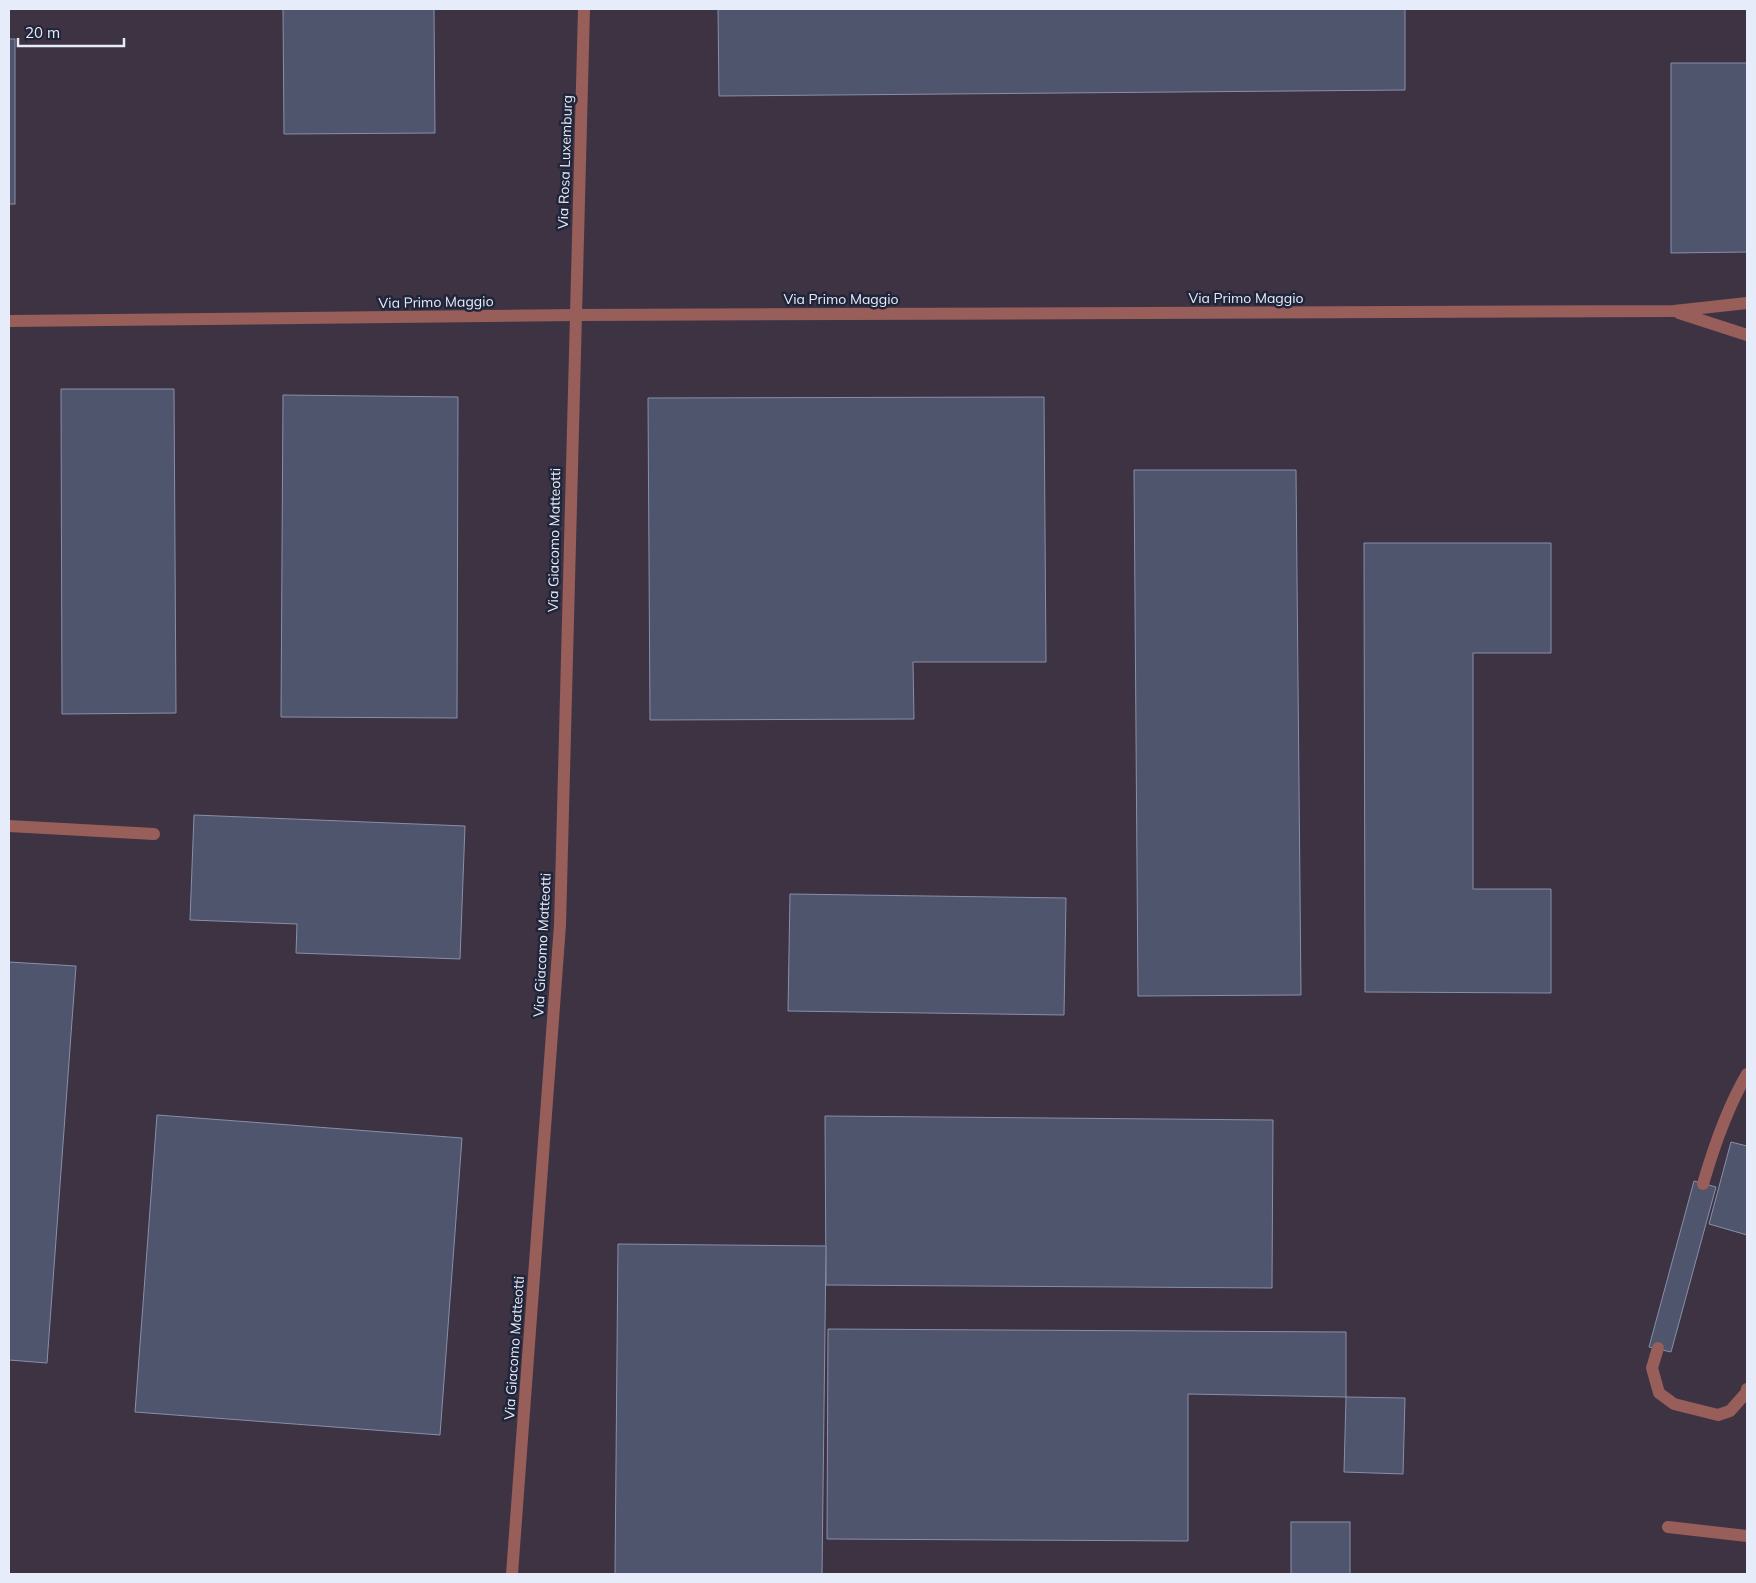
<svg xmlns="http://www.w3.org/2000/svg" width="1756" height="1583" viewBox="0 0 1756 1583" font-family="Mulish,sans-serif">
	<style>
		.industrial { fill: #3e3343 }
		.building { fill: #4f556d; stroke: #878fa9 }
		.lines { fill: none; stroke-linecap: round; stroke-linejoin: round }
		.service { stroke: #975e5a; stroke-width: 12 }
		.minor { stroke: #975e5a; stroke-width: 12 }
		.labels { text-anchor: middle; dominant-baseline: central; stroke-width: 5; stroke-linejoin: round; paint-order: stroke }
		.street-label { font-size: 14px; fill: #e7ecfa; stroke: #20253a }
	</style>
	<rect width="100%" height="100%" fill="#292f45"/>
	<rect class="industrial" x="9" y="9" width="1738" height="1565"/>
	<g class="building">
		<path d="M283,9H434L435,133L284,134Z"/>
		<path d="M718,9H1405V90L719,96Z"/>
		<rect x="9" y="39" width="6" height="165"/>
		<path d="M1671,63H1747V252L1671,253Z"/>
		<path d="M61,389H174L176,713L62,714Z"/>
		<path d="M283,395L458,397L457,718L281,717Z"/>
		<path d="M1044,397L1046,662H913L914,719L650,720L648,398Z"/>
		<path d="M1134,470H1296L1301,995L1138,996Z"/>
		<path d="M1364,543H1551V653H1473V889H1551V993L1365,992Z"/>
		<path d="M194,815L465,826L460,959L296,953L297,924L190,920Z"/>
		<path d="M790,894L1066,898L1064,1015L788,1011Z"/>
		<path d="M9,962L76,966L47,1363L9,1360Z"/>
		<path d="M157,1115L462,1138L440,1435L135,1412Z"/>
		<path d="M825,1116L1273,1120L1272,1288L826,1285Z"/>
		<path d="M1731,1142L1747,1146V1235L1709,1224Z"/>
		<path d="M1694,1181L1716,1187L1671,1352L1649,1347Z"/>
		<path d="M618,1244L826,1246L822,1574H615Z"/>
		<path d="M828,1329L1346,1332V1397L1188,1394V1541L827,1539Z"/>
		<path d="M1346,1397L1405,1398L1403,1474L1344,1472Z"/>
		<rect x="1291" y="1522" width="59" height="52"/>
	</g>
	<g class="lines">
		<g class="service">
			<path d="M9,826L154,834"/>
			<path d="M1703,1184C1714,1146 1727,1108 1747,1074"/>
			<path d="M1658,1348L1652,1368L1659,1393L1674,1404L1718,1415L1730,1411L1746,1393L1747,1389"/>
			<path d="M1668,1527L1747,1536"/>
		</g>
		<g class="minor">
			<path d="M1679,313L1747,335"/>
			<path d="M9,321L575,315L1674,311L1747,303"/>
			<path d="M512,1574L560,925L584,9"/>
		</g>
	</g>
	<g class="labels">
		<g class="street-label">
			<text transform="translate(565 162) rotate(-88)">Via Rosa Luxemburg</text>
			<text x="1246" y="298">Via Primo Maggio</text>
			<text x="841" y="299">Via Primo Maggio</text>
			<text transform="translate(436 302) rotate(-1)">Via Primo Maggio</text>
			<text transform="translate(554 540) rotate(-89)">Via Giacomo Matteotti</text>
			<text transform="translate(542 945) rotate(-87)">Via Giacomo Matteotti</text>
			<text transform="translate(514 1348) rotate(-86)">Via Giacomo Matteotti</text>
		</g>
	</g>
	<rect width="1756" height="1583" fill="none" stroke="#e7ecfa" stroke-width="20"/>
	<path d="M18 38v8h106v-8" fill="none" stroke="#e7ecfa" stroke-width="2.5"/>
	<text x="25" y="38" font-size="15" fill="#e7ecfa" stroke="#20253a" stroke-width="4" paint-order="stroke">20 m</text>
</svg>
